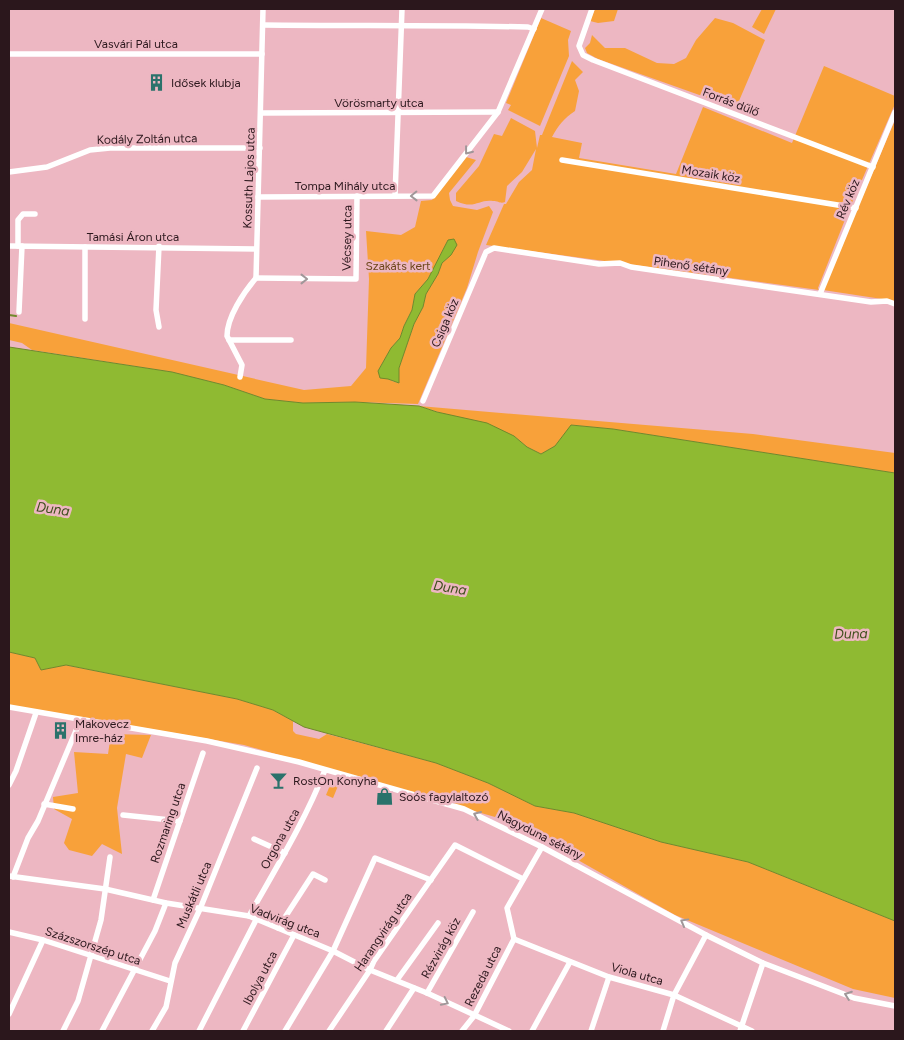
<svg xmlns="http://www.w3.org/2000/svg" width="904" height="1040" viewBox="0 0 904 1040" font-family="Figtree,sans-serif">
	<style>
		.green { fill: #f8a13a; fill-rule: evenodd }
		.water { fill: #8fba32; stroke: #71892b }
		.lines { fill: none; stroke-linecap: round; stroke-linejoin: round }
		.stream { stroke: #71892b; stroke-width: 2 }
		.minor { stroke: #fff; stroke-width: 5.5 }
		.oneway { stroke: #a09799 }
		.labels { text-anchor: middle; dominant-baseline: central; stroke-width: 5; stroke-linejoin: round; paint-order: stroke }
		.street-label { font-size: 12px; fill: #2b171c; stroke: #edb7c2 }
		.poi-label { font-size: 12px; fill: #2b171c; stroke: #edb7c2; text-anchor: start }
		.park-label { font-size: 12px; fill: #6c461a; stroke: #edb7c2 }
		.water-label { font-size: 14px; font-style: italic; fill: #3d4e1b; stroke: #edb7c2 }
	</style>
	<rect width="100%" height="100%" fill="#edb7c2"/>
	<g class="green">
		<path d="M595,9H618L614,21L598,23L590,21Z"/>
		<path d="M762,9H776L764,34L752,27Z"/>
		<path d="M541,18L571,31L568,40L569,56L540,126L508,110L511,105L506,103Z"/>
		<path d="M715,18L733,23L765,40L736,108L598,59L587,53L585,48L590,43L592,35L605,48H625L657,63L674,64L686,58L696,40Z"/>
		<path d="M572,61L583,72L575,80L579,91L575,111C564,118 558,126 552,137L582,143L579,158L676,174L703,107L792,143L824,66L895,96V104L848,212L818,288L819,290L486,245L504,204H506L519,182L532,170L536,149L522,172L507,186L505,202C500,204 499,201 493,201C478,199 475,210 456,201V193L479,166L494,134L502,136L511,118L535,131L537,148L540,135H542Z"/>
		<path d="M895,120V301L823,290Z"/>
		<path d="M466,157L476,160L449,193L450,200L453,206L477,210L489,206L493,212L478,252L467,288L418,404L355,402L303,403L265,399L224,385L172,372L32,350L22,343L9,340V323L304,390L351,386L366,368L369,279L366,231L401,235L415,227L421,201L432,200ZM448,240L451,255L442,263L438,274L426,294L423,307L414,324L399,368V383L392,381L378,371L391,348L400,338L404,326L412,310L415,294L428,279Z"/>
		<path d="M419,406L753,434L895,453V473L613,429L572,425L555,446L541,454L527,447L514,436Z"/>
		<path d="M9,652L35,658L41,670L65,665L237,699L273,710L293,721V731L296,734L319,739L327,734L436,763L488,783L535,806L574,813L661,842L748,862L895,921V998L853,989L675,915L509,821L244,745L9,705Z"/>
		<path d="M111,734L151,735L142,758L126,754L117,808L122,854L102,844L92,856L69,850L64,843L72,819L54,809L53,797L78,793L74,752L108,754Z"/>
		<path d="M331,783L338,786L333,798L326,795Z"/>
	</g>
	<g class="water">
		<path d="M454,239L457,245L451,255L442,263L438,274L426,294L423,307L414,324L399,368V383L388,379L380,378L378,371L391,348L400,338L404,326L412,310L415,294L428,279L448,240Z"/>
		<path d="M9,347L172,372L224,385L265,399L303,403L355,402L419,406L437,412L487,423L514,436L527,447L541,454L555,446L571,425L613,429L895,473V921L748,862L661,842L574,813L535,806L488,783L436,763L304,727L273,710L237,699L66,665L41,670L35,658L9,652Z"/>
	</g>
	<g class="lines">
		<path class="stream" d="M9,315L16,316"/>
		<g class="minor">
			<path d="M592,9L579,46L583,55L593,60L873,167"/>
			<path d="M263,25C352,26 440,25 528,27L534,29"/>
			<path d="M9,54H262"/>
			<path d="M261,113L498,112"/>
			<path d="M562,160L856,208"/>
			<path d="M9,172L47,167L90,150L110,148H260"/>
			<path d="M395,196L402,9"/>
			<path d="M258,197L433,196L498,112L542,9"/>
			<path d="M9,246L256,249"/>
			<path d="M18,246V220L23,214H35"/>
			<path d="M159,246L156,310L159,327"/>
			<path d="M256,278L356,279L357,196"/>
			<path d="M820,294L895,112"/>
			<path d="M19,312L22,246"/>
			<path d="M85,319V247"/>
			<path d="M229,340H291"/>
			<path d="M240,377L242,365L227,336C227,317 244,292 256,278L263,9"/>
			<path d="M423,401L486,252L494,248L599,264L620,263L631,267L871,302L887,301L895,304"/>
			<path d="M9,707L207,741L299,762L464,809L542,847L706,935L763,963L854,998L895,1006"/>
			<path d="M9,785L16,771L36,713"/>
			<path d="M44,804L73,809"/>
			<path d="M123,815L180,821"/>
			<path d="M254,839L285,853"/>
			<path d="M9,876L105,889L166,903L249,916L333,951L370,970L427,993L509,1031"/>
			<path d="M13,877L28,838L38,821L80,721"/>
			<path d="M153,900L203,753"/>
			<path d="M249,916C276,868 305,821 325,770"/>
			<path d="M278,928L313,874L325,880"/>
			<path d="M9,932L43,940L170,981"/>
			<path d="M514,939L609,977L674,995L752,1031"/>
			<path d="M397,980L438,923"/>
			<path d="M427,993L473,912"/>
			<path d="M9,1014L43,940"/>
			<path d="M63,1031L78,1001L101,920L110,857"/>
			<path d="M102,1031L155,931L166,903"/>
			<path d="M152,1031L166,1007L175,963L200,909L257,768"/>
			<path d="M199,1031L256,920"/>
			<path d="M243,1031L294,935"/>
			<path d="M285,1031L333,951L375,858L431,880"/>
			<path d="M329,1031L370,970L374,961L455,845L523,879"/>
			<path d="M386,1031L414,988"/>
			<path d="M462,1031L474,1016L514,939L507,908L542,847"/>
			<path d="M532,1031L570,962"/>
			<path d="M591,1031L609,977"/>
			<path d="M663,1031L674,995L706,935"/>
			<path d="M740,1031L763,963"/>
		</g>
	</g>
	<defs><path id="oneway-chevron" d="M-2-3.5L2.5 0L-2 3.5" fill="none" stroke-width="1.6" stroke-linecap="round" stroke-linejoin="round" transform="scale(1.25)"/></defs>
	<g class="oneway">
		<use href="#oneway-chevron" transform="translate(468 151) rotate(128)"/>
		<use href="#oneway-chevron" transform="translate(414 196) rotate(179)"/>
		<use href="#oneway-chevron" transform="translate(304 279)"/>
		<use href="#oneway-chevron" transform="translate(477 815) rotate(-157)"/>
		<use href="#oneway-chevron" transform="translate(684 922) rotate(-151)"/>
		<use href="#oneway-chevron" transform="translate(848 995) rotate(-160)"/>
		<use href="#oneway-chevron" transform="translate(445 1002) rotate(26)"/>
	</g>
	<defs>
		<symbol id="building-bare" viewBox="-9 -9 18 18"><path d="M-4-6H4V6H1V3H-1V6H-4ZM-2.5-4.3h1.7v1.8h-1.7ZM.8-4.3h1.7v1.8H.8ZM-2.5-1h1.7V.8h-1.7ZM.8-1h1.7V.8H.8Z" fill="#2a726b" stroke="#edb7c2" stroke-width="2.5" paint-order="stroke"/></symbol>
		<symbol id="bar-bare" viewBox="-9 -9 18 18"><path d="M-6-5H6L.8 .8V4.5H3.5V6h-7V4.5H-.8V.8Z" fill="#2a726b" stroke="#edb7c2" stroke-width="2.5" paint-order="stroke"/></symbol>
		<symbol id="shop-bare" viewBox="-9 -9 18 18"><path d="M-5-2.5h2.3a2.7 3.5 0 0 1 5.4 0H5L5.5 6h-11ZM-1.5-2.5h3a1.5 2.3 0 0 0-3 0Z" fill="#2a726b" stroke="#edb7c2" stroke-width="2.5" paint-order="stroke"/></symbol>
	</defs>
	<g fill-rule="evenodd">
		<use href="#building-bare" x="144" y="70" width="25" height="25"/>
		<use href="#building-bare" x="48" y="718" width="25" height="25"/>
		<use href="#bar-bare" x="266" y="768" width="25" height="25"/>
		<use href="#shop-bare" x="372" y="784" width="25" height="25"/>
	</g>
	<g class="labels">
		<g class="street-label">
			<text x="136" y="44">Vasvári Pál utca</text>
			<text transform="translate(731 102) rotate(21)">Forrás dűlő</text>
			<text x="379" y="103">Vörösmarty utca</text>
			<text transform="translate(147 139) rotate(-1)">Kodály Zoltán utca</text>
			<text transform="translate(711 174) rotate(9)">Mozaik köz</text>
			<text transform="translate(249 178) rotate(-88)">Kossuth Lajos utca</text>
			<text x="345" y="186">Tompa Mihály utca</text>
			<text transform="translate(848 199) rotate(-67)">Rév köz</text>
			<text x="133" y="237">Tamási Áron utca</text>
			<text transform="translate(347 238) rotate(-89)">Vécsey utca</text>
			<text transform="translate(691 266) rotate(8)">Pihenő sétány</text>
			<text transform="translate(445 323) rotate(-67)">Csiga köz</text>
			<text transform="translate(168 823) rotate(-71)">Rozmaring utca</text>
			<text transform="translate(540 835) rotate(27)">Nagyduna sétány</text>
			<text transform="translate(280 839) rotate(-61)">Orgona utca</text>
			<text transform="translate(194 895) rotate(-67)">Muskátli utca</text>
			<text transform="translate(285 921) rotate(21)">Vadvirág utca</text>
			<text transform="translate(383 932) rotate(-56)">Harangvirág utca</text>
			<text transform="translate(93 946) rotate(18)">Százszorszép utca</text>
			<text transform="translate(441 948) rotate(-61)">Rézvirág köz</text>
			<text transform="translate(637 974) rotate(16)">Viola utca</text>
			<text transform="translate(483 976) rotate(-63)">Rezeda utca</text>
			<text transform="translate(260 978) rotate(-62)">Ibolya utca</text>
		</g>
		<g class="poi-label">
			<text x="171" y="83">Idősek klubja</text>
			<text x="75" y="724">Makovecz<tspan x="75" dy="14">Imre-ház</tspan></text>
			<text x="293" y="781">RostOn Konyha</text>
			<text x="399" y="797">Soós fagylaltozó</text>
		</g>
		<g class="park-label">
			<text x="398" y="266">Szakáts kert</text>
		</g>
		<g class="water-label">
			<text transform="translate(53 509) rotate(8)">Duna</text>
			<text transform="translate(450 588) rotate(9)">Duna</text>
			<text transform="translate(851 634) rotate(-1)">Duna</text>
		</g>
	</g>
	<rect width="904" height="1040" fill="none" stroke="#2b171c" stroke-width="20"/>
</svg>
